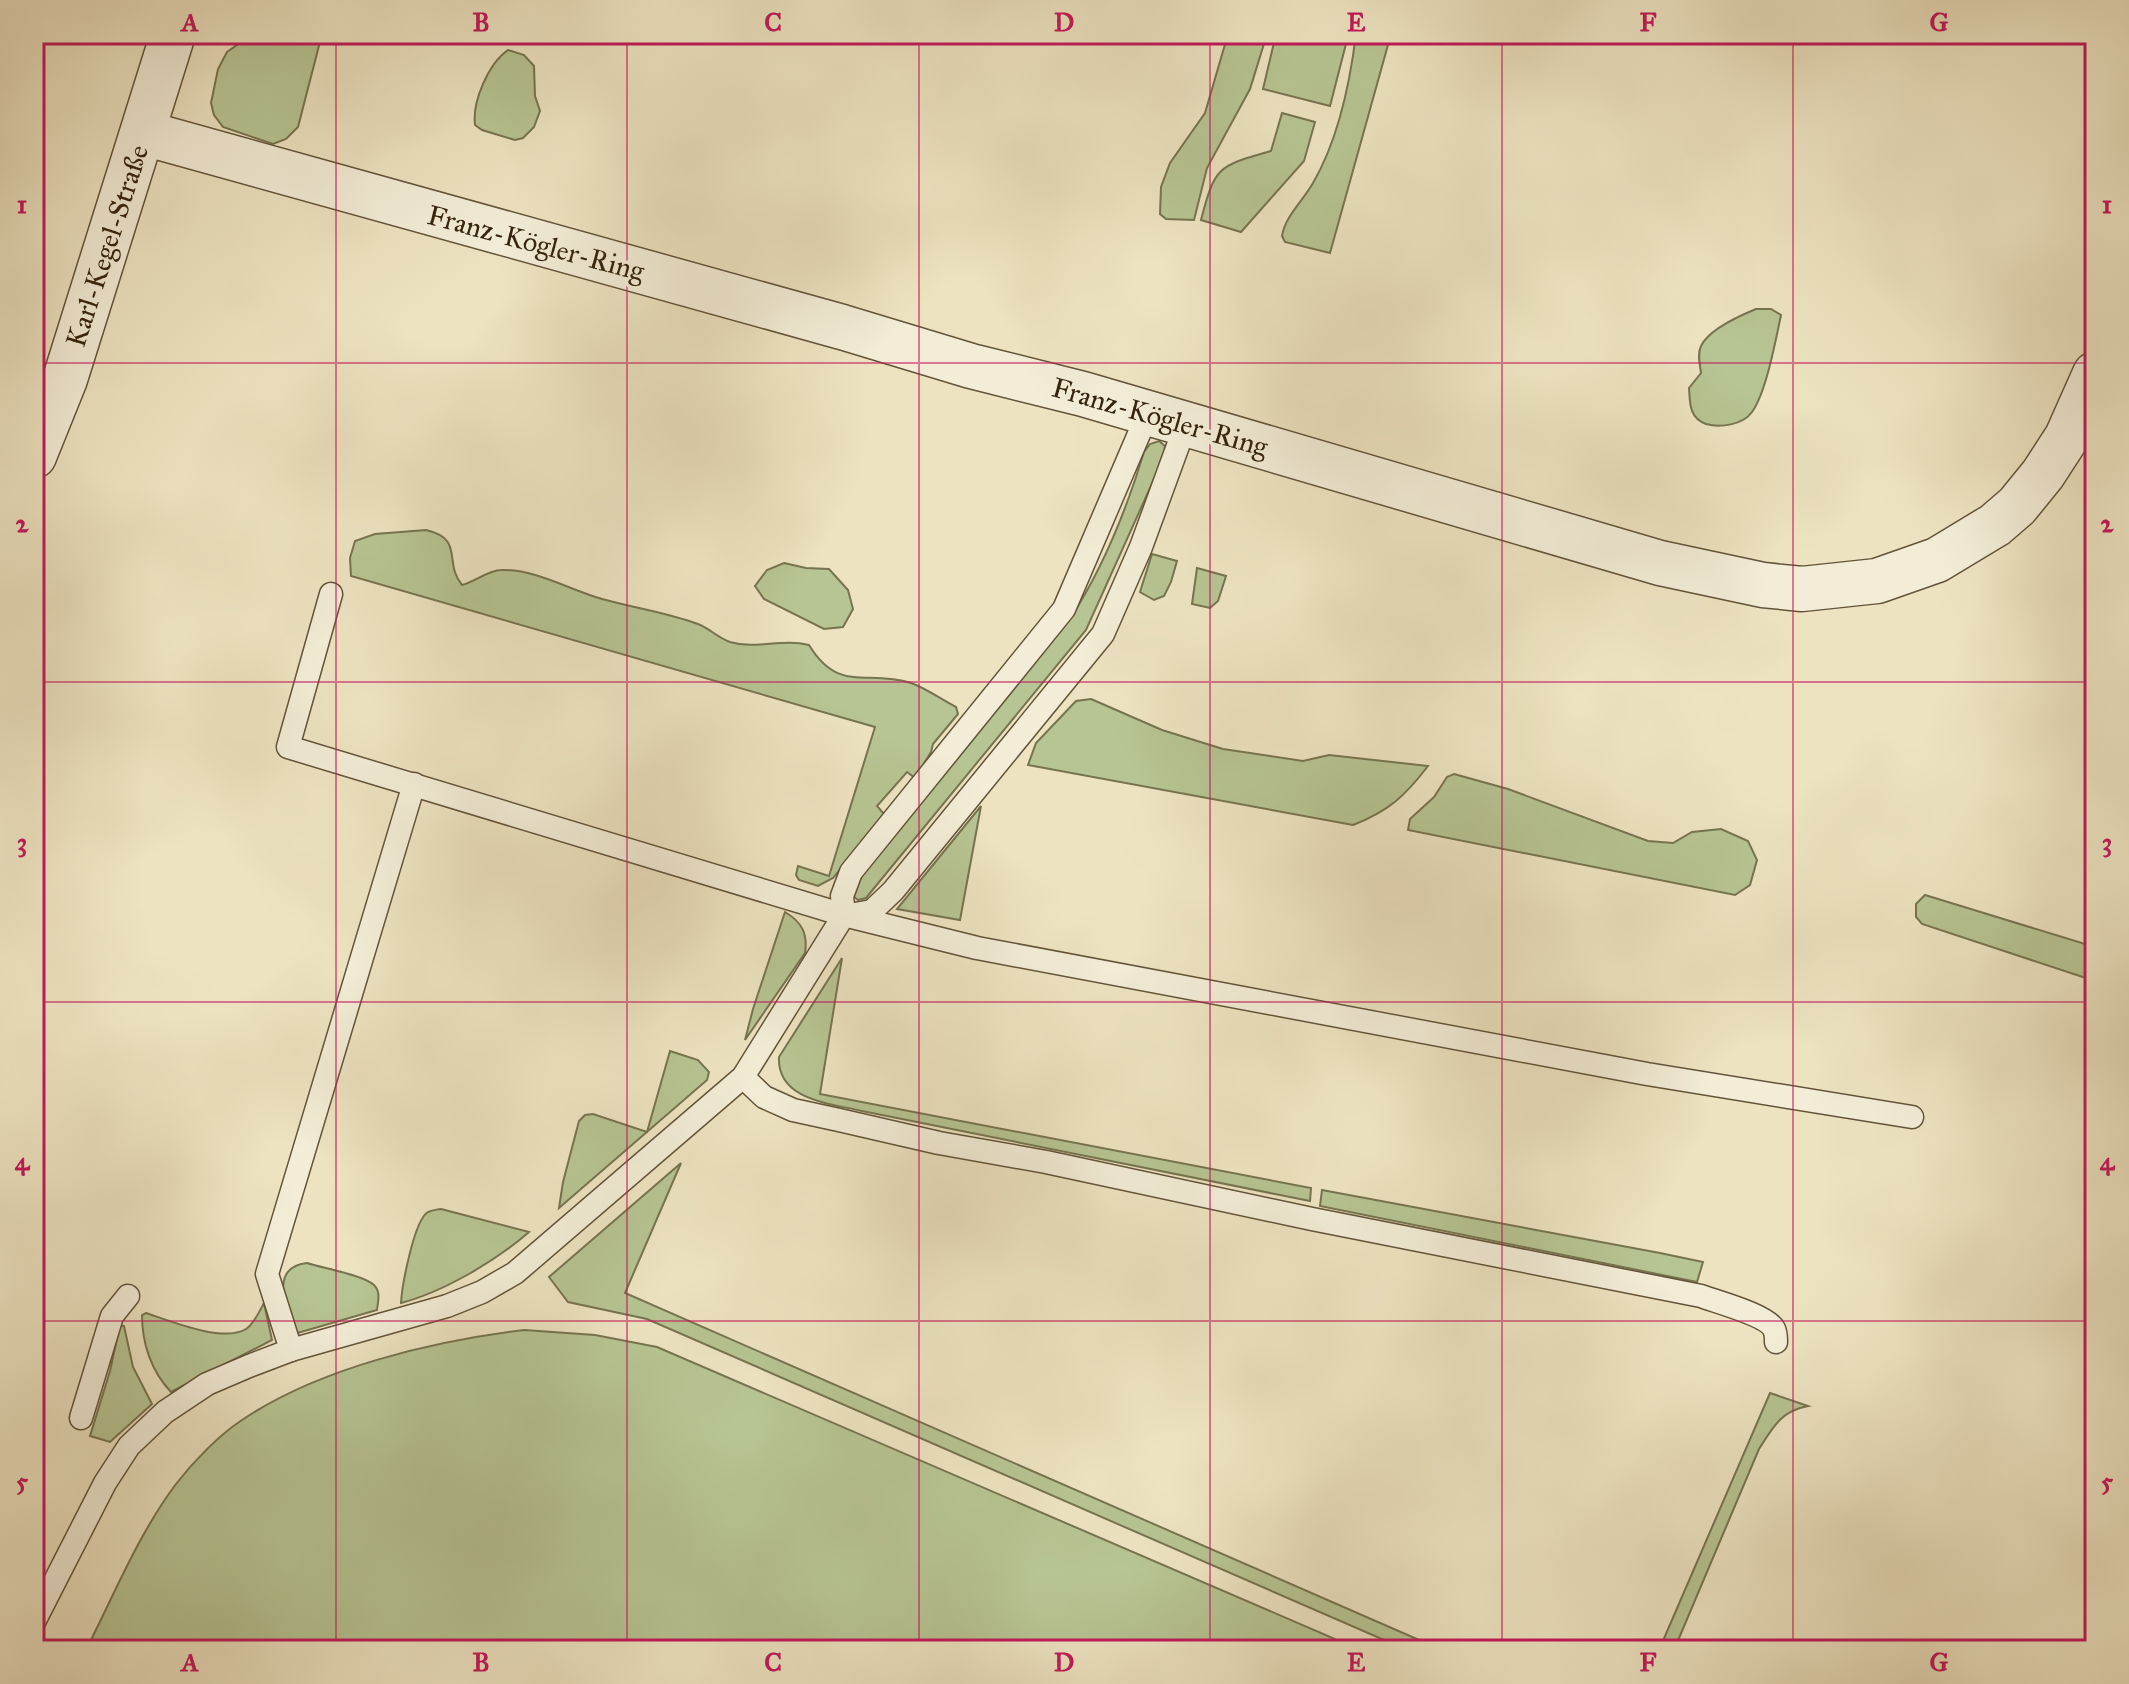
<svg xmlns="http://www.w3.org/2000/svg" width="2129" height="1684" viewBox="0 0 2129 1684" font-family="'IM FELL Great Primer',serif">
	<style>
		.green { fill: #b7c493; stroke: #767450; stroke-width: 2 }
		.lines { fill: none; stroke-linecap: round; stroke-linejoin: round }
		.service-casing { stroke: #635439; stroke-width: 25 }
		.minor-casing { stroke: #635439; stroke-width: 47 }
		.tertiary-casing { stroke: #635439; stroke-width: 47 }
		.service { stroke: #f3edd7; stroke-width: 22 }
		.minor { stroke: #f3edd7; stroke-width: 44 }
		.tertiary { stroke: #f3edd7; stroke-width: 44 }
		.grid { fill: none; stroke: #c2185b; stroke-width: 2; stroke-opacity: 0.55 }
		.labels { text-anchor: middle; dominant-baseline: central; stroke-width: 7; stroke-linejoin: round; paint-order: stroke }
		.street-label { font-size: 28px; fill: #35240c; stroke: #f3edd7 }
		.neatline { fill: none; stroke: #c2185b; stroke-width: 3 }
		.grid-label { font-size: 26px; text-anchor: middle; font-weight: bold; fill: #c2185b }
	</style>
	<rect width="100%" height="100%" fill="#ede3c1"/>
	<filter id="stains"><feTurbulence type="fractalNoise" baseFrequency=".0025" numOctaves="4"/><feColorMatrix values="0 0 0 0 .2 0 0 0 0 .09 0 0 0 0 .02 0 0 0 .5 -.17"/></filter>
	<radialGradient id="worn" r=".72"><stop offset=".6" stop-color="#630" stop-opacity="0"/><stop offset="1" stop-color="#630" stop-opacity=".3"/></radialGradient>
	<g class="green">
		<path d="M253,34H322L298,127L286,139L273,144L223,127L214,115L211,103L218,69L227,52Z"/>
		<path d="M1228,34H1267L1250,89L1207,168L1194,220L1166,219L1160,214L1161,187L1170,163L1205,113Z"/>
		<path d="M1276,34H1323L1347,40L1330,106L1263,89Z"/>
		<path d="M1356,34H1391L1330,253L1285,242L1282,236C1285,216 1303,201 1313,183C1338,140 1350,83 1356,34Z"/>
		<path d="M508,50L524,55L534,66L535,96L540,111L534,127L523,138L515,140L482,130L475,125C472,101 489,63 508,50Z"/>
		<path d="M1282,113L1315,122L1304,161L1241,232L1201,220C1215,166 1218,166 1271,151Z"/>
		<path d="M1756,309H1771L1781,315C1776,339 1766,393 1752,412C1743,425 1720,428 1706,424C1689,418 1690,403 1689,388L1701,373C1700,364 1697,355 1701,346C1709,329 1739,316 1756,309Z"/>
		<path d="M1159,441L1165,446L1164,457L1086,630L866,898L858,900L853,896L857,884L871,862L1071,617C1103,568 1127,508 1144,452L1150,444Z"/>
		<path d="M426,530C465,539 443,562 462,585C474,582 489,570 501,570C535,569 570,590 602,599C634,608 666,612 698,624C709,628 718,638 730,642C756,650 782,638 809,645C839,694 866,669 911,683C926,688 942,700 956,707L958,714L933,744L931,752L915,778L907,772L877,806L884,814L833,878L818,886L799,880L796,875L798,866L829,876L875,727L351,576L350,558L355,541L375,534Z"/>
		<path d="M1152,554L1177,561L1171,582L1164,596L1154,600L1140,592Z"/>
		<path d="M784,563L806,568L829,569L848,590L853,609L843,627L824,629L764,599L755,586L767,570Z"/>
		<path d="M1197,568L1226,576L1218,601L1210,608L1192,604Z"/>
		<path d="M1091,699L1162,730L1223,749L1303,761L1329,755L1428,766C1405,796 1389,811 1353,825L1028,765L1036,743L1076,701Z"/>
		<path d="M1454,774L1508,789L1648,841L1673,843L1692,832L1721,829L1748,841L1757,860L1750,885L1735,895L1408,830L1410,819L1434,797L1447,777Z"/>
		<path d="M981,806L960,920L897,909Z"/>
		<path d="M1925,895L2095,947V981L1922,924L1916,917V904Z"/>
		<path d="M785,912C802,922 808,934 805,953L745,1040L753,1009Z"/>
		<path d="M842,958L820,1094L1311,1188L1310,1201L862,1111C829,1103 777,1100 779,1057Z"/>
		<path d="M670,1051L698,1060L709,1072L707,1080L559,1208L563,1182L579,1121L585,1115L593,1114L647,1132Z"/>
		<path d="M681,1163L625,1293L1442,1650H1407L647,1319L568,1302L549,1277Z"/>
		<path d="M1322,1190L1660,1253L1703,1262L1697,1282L1320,1206Z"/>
		<path d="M441,1209L529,1232C496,1261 443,1292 401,1303C402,1286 414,1220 428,1212C430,1211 439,1209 441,1209Z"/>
		<path d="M307,1263C322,1268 363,1275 374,1285C381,1292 378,1301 377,1310L294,1334C287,1309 268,1267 307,1263Z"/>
		<path d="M264,1303L272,1340L171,1392C151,1371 142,1343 142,1315L146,1313C170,1321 223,1343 246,1329C254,1324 259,1312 264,1303Z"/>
		<path d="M120,1325L124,1326L133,1367L152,1404L110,1442L90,1436L110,1371Z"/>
		<path d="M524,1330L595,1335L657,1347L1335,1639L1331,1650H86C114,1595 139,1533 176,1484C193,1462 219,1435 242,1420C319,1368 433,1341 524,1330Z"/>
		<path d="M1770,1393L1808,1406C1781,1411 1773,1427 1759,1449L1674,1650H1659Z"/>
	</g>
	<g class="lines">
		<defs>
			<g id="service">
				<path d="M331,594L288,747L844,915L977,948L1647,1074L1912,1117"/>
				<path d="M849,915L872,911L893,891L1103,634L1141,547L1186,424"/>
				<path d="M743,1077L764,1097L793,1110L839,1120L939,1143L1046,1162L1312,1219L1701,1296C1717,1302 1767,1315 1774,1329C1776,1333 1776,1338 1776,1342"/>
				<path d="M291,1350L267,1274L414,784"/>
				<path d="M81,1418L112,1316L128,1296"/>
				<path d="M34,1622L105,1483L129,1446L165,1412L207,1384L249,1366L291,1350L447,1306L482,1292L515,1273L743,1077L844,915L842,896L851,872L1064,609L1148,413"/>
			</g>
			<path id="minor" d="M144,133L842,327L971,366L1083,394L1660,563L1763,585L1802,589L1877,581L1937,560L1995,525L2017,506L2043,474L2067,437L2095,374"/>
			<path id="tertiary" d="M34,456L65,379L173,34"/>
		</defs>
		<use href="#service" class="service-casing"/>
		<use href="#minor" class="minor-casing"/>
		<use href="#tertiary" class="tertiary-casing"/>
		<use href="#service" class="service"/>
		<use href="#minor" class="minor"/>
		<use href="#tertiary" class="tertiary"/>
	</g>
	<path class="grid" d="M336,34V1650M627,34V1650M919,34V1650M1210,34V1650M1502,34V1650M1793,34V1650M34,363H2095M34,682H2095M34,1002H2095M34,1321H2095"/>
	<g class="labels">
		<g class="street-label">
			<text transform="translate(536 243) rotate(15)">Franz-Kögler-Ring</text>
			<text transform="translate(107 246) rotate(-72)">Karl-Kegel-Straße</text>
			<text transform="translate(1160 417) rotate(16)">Franz-Kögler-Ring</text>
		</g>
	</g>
	<rect width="2129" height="1684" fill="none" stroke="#ede3c1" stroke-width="88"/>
	<rect x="44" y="44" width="2041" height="1596" class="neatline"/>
	<g class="grid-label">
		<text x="190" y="31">A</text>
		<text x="481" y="31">B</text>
		<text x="773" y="31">C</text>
		<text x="1064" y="31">D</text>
		<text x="1356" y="31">E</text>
		<text x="1648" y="31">F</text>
		<text x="1939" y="31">G</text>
		<text x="22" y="213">1</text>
		<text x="2107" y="213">1</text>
		<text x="22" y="532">2</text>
		<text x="2107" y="532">2</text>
		<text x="22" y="851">3</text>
		<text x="2107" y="851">3</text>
		<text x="22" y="1170">4</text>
		<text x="2107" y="1170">4</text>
		<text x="22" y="1490">5</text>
		<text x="2107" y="1490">5</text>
		<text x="190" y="1671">A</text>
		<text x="481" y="1671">B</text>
		<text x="773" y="1671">C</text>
		<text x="1064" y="1671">D</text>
		<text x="1356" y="1671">E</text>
		<text x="1648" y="1671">F</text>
		<text x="1939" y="1671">G</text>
	</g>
	<rect width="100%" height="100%" filter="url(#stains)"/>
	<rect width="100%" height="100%" fill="url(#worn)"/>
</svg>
